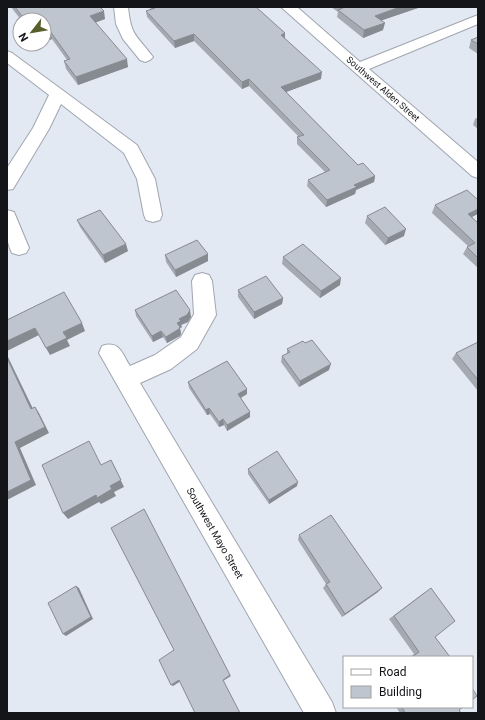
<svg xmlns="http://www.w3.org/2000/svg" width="485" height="720" viewBox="0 0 485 720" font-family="Roboto,sans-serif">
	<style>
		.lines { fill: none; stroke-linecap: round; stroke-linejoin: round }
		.minor-casing { stroke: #a0a5af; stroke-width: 2 }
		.minor { fill: #fff; fill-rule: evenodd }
		.wall { fill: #a4a9b2 }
		.shaded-wall { fill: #868a91 }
		.building { fill: #bfc5cf; stroke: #868a91 }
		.labels { text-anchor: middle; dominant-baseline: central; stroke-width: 3; stroke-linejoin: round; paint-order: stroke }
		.far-street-label { font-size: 9px; fill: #141519; stroke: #fff }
		.street-label { font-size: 10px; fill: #141519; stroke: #fff }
	</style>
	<rect width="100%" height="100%" fill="#e3e9f3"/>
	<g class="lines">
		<defs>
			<g id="minor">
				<path d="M114,7H128C131,37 137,35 153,57L150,60L145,62L140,60L123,39L116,24Z"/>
				<path d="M281,7H297L360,62L478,15V24L369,69L478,162V178L472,176Z"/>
				<path d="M7,51L12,53L137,145L155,179L162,215L160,220L153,222L146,220L144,215L137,179L124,153L61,104L49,129L13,189L7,190V168L33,128L49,95L7,63Z"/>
				<path d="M7,210L14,212L29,248L26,253L19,255L12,253C5,240 7,225 7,210Z"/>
				<path d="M202,273L209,275L212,281L216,315L197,349L171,369L140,383L332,702L336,713H304L99,353L102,346C120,340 122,354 130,366L155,355L181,337L194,314L192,281L195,275Z"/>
			</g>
		</defs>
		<use href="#minor" class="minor-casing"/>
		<use href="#minor" class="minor"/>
	</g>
	<g class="wall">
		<path d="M11,7H100L105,19L95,22L128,67L78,85L66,69L64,61L67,60L52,39L44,42V20H21Z"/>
		<path d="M149,7H256L321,79L286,92L358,165L375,176L374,182L356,190L355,194L326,207L307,186L308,180L325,172L297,144V137H299L249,86L242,89L194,41L175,48L147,17L146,11L151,9Z"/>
		<path d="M331,7H421L382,20L383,30L363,38L337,17L338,12Z"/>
		<path d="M478,37V54L469,48L471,40Z"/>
		<path d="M478,117V129L473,125L475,119Z"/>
		<path d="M435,205L472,217L478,223V268L463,254L467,247L468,246L432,213Z"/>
		<path d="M367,216L404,236L385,245L365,223Z"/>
		<path d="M77,220L128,251L105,263L80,227Z"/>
		<path d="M208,254V261L176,277L166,262L165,255Z"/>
		<path d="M283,257L340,285L320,298L282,264Z"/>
		<path d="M238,290L283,298L282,304L254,319L238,297Z"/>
		<path d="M135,310L191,317L188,322L181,325L182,327L180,328L181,334L180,336L167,343L163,337L153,342L136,316Z"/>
		<path d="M478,342V391L452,359L456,353Z"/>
		<path d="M287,349L329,370L299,387L281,362L282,356L287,354Z"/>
		<path d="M188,382L247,394L241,398L250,412V417L227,431L224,425L219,427L210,414L207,415L189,388Z"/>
		<path d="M248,469L297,486L269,504L248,474Z"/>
		<path d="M299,535L378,592L342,617L323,588L326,584L298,540Z"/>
		<path d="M425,592L435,637L450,657H410L414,654L389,619Z"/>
		<path d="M396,707H463L459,710L461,713H400Z"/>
	</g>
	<g class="shaded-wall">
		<path d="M400,7H421L374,23L375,16Z"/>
		<path d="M104,11L105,19L92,24L90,16Z"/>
		<path d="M385,23L383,30L363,38L364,30Z"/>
		<path d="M50,31L52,39L44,42V33Z"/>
		<path d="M285,33V40L281,35Z"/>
		<path d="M194,34V41L175,48L174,41Z"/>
		<path d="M127,59L128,67L78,85L76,77Z"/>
		<path d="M322,72L321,79L281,94V87Z"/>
		<path d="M249,79V86L242,89V82Z"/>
		<path d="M375,176L374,182L356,190L355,194L326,207L327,200L354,185Z"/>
		<path d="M478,209V214L464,221L468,214Z"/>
		<path d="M406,229L404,236L385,245L388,238Z"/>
		<path d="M126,244L128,251L105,263L103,255Z"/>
		<path d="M208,254V261L176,277L175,270Z"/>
		<path d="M341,278L340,285L320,298L321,291Z"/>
		<path d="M283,298L282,304L254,319V312Z"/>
		<path d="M190,310L191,317L188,322L181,325L182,327L180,328L181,334L180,336L167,343L166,337L179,319Z"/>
		<path d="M82,323L85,331L67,340L70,346L50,355L46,348L63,332Z"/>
		<path d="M35,328L39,335L7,351V341Z"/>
		<path d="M161,331L163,337L153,342L152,336Z"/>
		<path d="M7,355L36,415L31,409L7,358Z"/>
		<path d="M331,364L329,370L299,387L300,381Z"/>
		<path d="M247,389V394L238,399V394Z"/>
		<path d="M35,407L39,413L49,433L20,448L36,485L7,500V492L15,442Z"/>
		<path d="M209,408L210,414L207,415L206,410Z"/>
		<path d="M250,412V417L227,431V425Z"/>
		<path d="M223,419L224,425L219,427V422Z"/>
		<path d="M111,460L124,487L114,492L116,496L101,504L99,502L68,519L63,513L110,486Z"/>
		<path d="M298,482L297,486L269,504V500Z"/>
		<path d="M76,586L79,588L93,619L66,636L63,634Z"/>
		<path d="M382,588L378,592L342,617L345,614Z"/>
		<path d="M230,675L231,676L223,681V680Z"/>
		<path d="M179,680L181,681L173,686L171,685Z"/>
	</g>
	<g class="building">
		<path d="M15,7H100L104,11L90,16L127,59L76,77L64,61L70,59L50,31L44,33V20H25Z"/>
		<path d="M154,7H256L285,33L281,35L322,72L281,87L358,165L363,163L375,176L354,185L357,187L327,200L308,180L330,170L297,137L304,135L249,79L242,82L194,34L174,41L146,11L155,8Z"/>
		<path d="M342,7H400L375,16L385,23L364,30L338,10L343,8Z"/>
		<path d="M478,37V44L471,40Z"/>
		<path d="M467,190L478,200V209L468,214L478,223V258L467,247L475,243L435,205Z"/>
		<path d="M385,207L406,229L388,238L367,216Z"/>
		<path d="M100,210L126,244L103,255L77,220Z"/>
		<path d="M197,240L208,254L175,270L165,255Z"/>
		<path d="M303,244L341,278L321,291L283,257Z"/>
		<path d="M266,276L283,298L254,312L238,290Z"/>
		<path d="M176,290L190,310L187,315L179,319L181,321L177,323L180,327L179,329L166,337L161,331L152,336L135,310Z"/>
		<path d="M64,292L82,323L63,332L67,338L46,348L35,328L7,341V320Z"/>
		<path d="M312,340L331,364L300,381L282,356L290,352L287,349L303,341L305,343Z"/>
		<path d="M478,342V380L456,353Z"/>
		<path d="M7,358L31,409L35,407L45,427L15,442L31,480L7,492Z"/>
		<path d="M227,361L247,389L238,394L250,412L227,425L223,419L219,422L209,408L206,410L188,382Z"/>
		<path d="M89,441L101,465L111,460L121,480L110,486L112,489L97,498L96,495L63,513L42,465Z"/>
		<path d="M277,451L298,482L269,500L248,469Z"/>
		<path d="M144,509L230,675L223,680L240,713H195L179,680L171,685L159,660L174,650L111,528Z"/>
		<path d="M331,515L382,588L345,614L326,584L330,582L299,535Z"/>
		<path d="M76,586L91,617L63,634L48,603Z"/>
		<path d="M431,588L455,621L435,637L450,657H412L419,652L394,616Z"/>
		<path d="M472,688L477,696L472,700Z"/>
		<path d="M402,707H463L459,710L461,713H405Z"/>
	</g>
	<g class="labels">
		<g class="far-street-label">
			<text transform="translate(383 89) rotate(41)">Southwest Alden Street</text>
		</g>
		<g class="street-label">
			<text transform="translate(215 533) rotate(60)">Southwest Mayo Street</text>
		</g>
	</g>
	<rect width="485" height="720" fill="none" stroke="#141519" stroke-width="16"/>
	<rect x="343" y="656" width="130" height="52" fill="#ffffff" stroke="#a1a1a3"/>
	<rect x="351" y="669" width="20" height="6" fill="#ffffff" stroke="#a1a1a3"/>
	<text x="379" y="676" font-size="12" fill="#141519">Road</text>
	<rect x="351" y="686" width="20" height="12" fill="#bfc5cf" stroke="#a1a1a3"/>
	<text x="379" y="696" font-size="12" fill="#141519">Building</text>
	<g transform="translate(32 32) rotate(239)"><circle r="19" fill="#ffffff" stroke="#a1a1a3"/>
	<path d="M0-3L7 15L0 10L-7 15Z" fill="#5a5e2c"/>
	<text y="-6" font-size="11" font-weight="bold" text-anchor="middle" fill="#141519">N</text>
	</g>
</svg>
